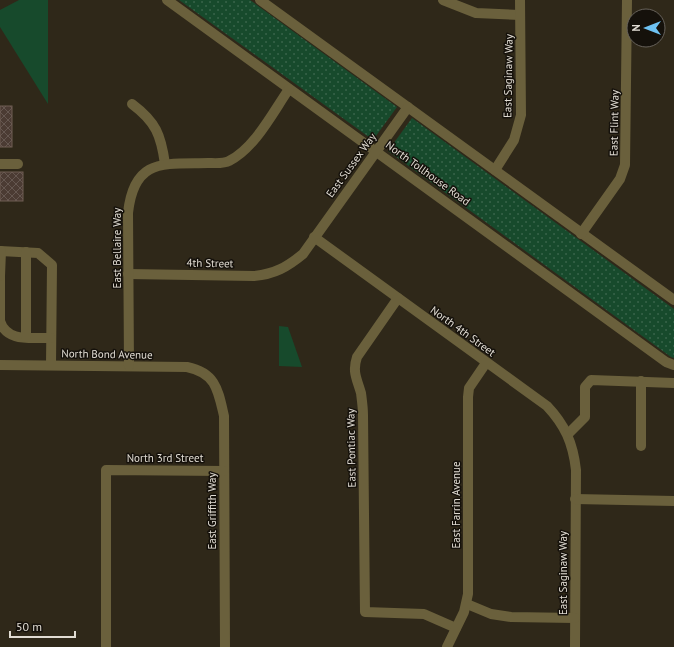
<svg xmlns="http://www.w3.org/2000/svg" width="674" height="647" viewBox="0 0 674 647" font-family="'PT Sans',sans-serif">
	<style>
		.grass { fill: #174a2c }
		.park { fill: url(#park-dots) }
		.building { fill: url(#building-cross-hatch); stroke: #705e55 }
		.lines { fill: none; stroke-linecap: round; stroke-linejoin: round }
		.minor { stroke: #6a603c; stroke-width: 10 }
		.labels { text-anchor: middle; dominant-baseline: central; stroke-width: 3; stroke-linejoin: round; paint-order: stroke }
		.street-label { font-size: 11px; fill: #e1dcd3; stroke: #15110b }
	</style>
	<defs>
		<pattern id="park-dots" width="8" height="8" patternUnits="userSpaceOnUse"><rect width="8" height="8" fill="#174a2c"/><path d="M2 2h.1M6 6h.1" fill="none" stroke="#38644a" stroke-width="1.8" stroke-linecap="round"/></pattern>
		<pattern id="building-cross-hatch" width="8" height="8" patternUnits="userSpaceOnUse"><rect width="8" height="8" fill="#4b3b33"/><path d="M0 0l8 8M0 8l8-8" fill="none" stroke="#655750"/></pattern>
	</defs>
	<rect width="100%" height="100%" fill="#2f2819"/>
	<g class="grass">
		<path d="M19,0H48V104L0,27V10Z"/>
		<path d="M279,326L288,327L302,367L279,366Z"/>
	</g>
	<g class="park">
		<path d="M179,0H250L397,107L373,140Z"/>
		<path d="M412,118L674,309V358L671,357L388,151Z"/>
	</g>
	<g class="building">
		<rect x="0" y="106" width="12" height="41"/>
		<rect x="0" y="172" width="23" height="29"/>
	</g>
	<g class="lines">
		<g class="minor">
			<path d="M167,0L666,362L674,365"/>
			<path d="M260,0L674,300"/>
			<path d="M443,0L476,13L520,15"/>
			<path d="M132,104C156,122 161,135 165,164"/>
			<path d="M0,164H18"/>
			<path d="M495,170L514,140L521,115L520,0"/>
			<path d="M581,234L620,179L625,165L627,0"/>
			<path d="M314,237L547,406C565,425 573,443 576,470L575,647"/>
			<path d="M0,251L38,253L52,265L51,365"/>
			<path d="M128,274L254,276C275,274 287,267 303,254L408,107"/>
			<path d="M0,276V321C7,343 32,337 51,338"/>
			<path d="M0,276L1,251"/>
			<path d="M398,298L357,357C352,372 357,379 361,393C362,401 363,408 363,415L365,612L424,614L456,628"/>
			<path d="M26,337V252"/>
			<path d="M0,365L187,367C216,373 218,390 224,416L225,647"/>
			<path d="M129,366L128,213C134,158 163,164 208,163C214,163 224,164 229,161C255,148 273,112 289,89"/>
			<path d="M568,434L585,417V387L591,380L674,383"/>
			<path d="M641,446V381"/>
			<path d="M575,499L674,501"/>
			<path d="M467,604L491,614L511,617L575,618"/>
			<path d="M106,647V470L224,471"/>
			<path d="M447,647L464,612L468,594V397L469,388L486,363"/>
		</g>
	</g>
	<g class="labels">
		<g class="street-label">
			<text transform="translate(508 76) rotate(-89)">East Saginaw Way</text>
			<text transform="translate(614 123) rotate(-89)">East Flint Way</text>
			<text transform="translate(351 165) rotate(-54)">East Sussex Way</text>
			<text transform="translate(428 173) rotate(36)">North Tollhouse Road</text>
			<text transform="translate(117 248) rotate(-90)">East Bellaire Way</text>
			<text transform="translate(210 263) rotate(1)">4th Street</text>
			<text transform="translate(463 331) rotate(36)">North 4th Street</text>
			<text transform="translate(107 354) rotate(1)">North Bond Avenue</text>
			<text transform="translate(351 448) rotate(-91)">East Pontiac Way</text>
			<text x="165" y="458">North 3rd Street</text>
			<text transform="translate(456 505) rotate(-90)">East Farrin Avenue</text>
			<text transform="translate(212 511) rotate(-90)">East Griffith Way</text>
			<text transform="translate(563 573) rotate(-90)">East Saginaw Way</text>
		</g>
	</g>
	<g transform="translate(646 28) rotate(270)"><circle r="19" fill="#15110b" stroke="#67625b"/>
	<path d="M0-3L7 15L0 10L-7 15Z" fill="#6ec2f3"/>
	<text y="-6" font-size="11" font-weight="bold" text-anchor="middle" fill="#e1dcd3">N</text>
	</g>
	<path d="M10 631v6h65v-6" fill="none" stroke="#e1dcd3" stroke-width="2"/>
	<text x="16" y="631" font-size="12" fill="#e1dcd3" stroke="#15110b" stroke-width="3" paint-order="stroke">50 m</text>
</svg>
